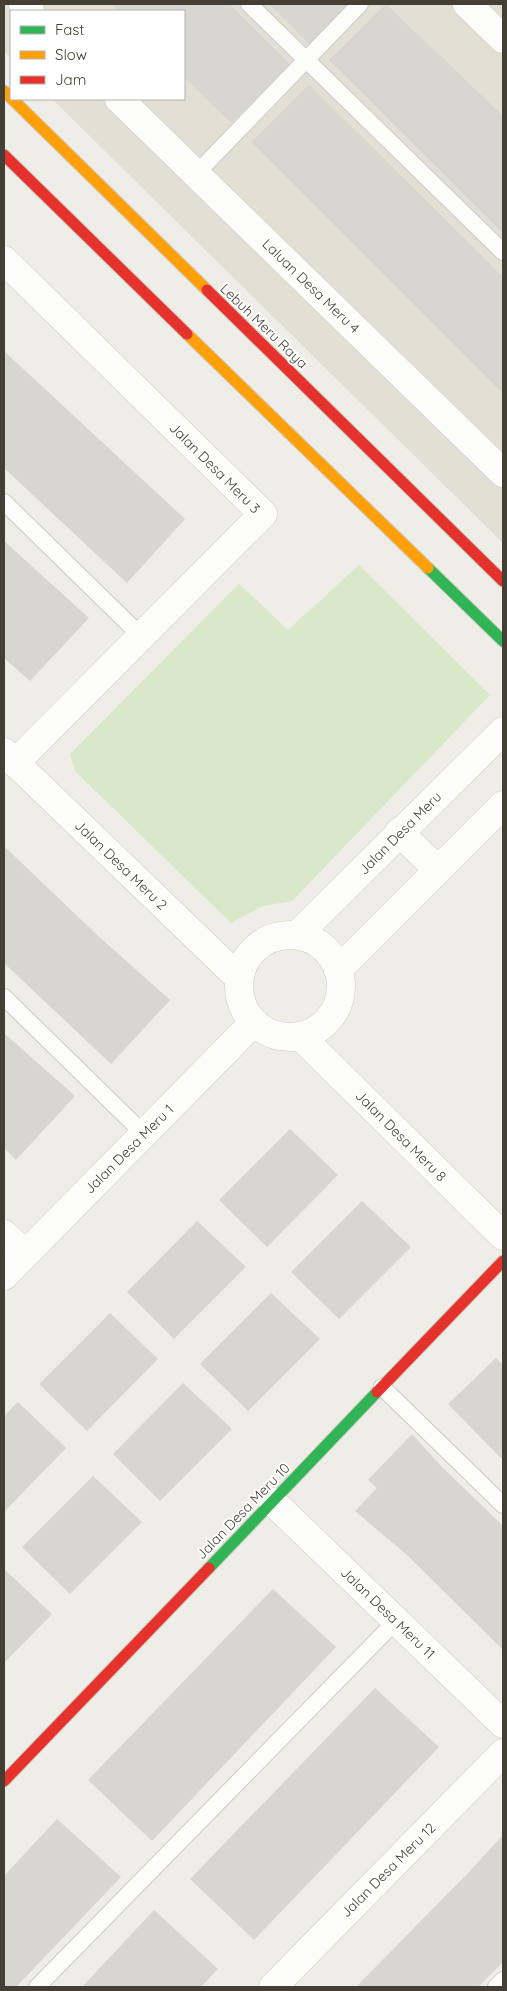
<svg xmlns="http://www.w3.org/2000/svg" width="507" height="1991" viewBox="0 0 507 1991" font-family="Quicksand,sans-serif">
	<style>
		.residential { fill: #e2dfd5 }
		.green { fill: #d8e8c8 }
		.building { fill: #d7d6d0 }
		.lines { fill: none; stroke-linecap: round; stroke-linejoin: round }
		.lane-casing { stroke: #cccbc5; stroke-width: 18 }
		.street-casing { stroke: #cccbc5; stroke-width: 29 }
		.fast-casing { stroke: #cccabf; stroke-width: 13 }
		.slow-casing { stroke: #cccabf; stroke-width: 13 }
		.jam-casing { stroke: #cccabf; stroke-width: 13 }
		.lane { stroke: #fcfcfb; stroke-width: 16 }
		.street { stroke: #fcfcfb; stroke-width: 28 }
		.fast { stroke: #30b455; stroke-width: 11 }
		.slow { stroke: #ff9f0a; stroke-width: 11 }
		.jam { stroke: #e5322d; stroke-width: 11 }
		.labels { text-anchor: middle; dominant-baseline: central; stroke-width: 4; stroke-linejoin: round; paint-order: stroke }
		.street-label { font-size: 14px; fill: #433f35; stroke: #fff }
	</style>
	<rect width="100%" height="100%" fill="#eeede7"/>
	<path class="residential" d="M4,4H503V543L52,99H184V11H11V59L4,51Z"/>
	<path class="green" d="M359,565L490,695L292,901L263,906L231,923L75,771L70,754L239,584L288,630Z"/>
	<g class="building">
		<path d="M111,4H229L290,65L231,123L184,77V11H119Z"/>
		<path d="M269,4H351L310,45Z"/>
		<path d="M386,4L503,116V234L329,60Z"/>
		<path d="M309,85L503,277V394L251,142Z"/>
		<path d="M4,351L185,519L127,583L4,468Z"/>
		<path d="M4,541L89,618L30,681L4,658Z"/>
		<path d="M4,846L97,935L170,1000L111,1064L4,963Z"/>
		<path d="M4,1033L75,1096L16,1160L4,1148Z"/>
		<path d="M290,1129L338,1175L267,1247L219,1200Z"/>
		<path d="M362,1201L411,1247L339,1319L291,1272Z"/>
		<path d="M197,1221L246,1267L174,1339L127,1292Z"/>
		<path d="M271,1293L320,1339L248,1411L200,1364Z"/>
		<path d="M110,1313L158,1359L87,1431L39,1384Z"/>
		<path d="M496,1358L503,1365V1460L448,1404Z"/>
		<path d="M183,1383L232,1429L160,1501L113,1454Z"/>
		<path d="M18,1402L66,1448L4,1512V1416Z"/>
		<path d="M412,1434L442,1467L503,1526V1650L407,1555L355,1511L377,1488L368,1480Z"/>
		<path d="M93,1476L142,1522L70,1594L22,1547Z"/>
		<path d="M4,1569L52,1614L4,1663Z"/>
		<path d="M273,1589L336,1647L152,1841L88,1780Z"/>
		<path d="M375,1688L439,1747L254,1940L190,1879Z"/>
		<path d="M57,1819L121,1877L16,1987H4V1876Z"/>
		<path d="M503,1835V1962L478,1987H356L470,1871Z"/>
		<path d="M154,1910L218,1969L201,1987H82Z"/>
	</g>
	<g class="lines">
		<defs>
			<g id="lane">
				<path d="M249,4L503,252"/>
				<path d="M196,174L360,4"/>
				<path d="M4,502L141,636"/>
				<path d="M4,997L144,1134"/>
				<path d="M382,1387L503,1505"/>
				<path d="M37,1987L396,1621"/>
				<path d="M496,1987L503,1980"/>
			</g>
			<g id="street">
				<path d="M23,4L30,11"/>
				<path d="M467,4L503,39"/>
				<path d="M119,99L503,473"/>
				<path d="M4,260L263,514L15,763"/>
				<path d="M4,752L239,978"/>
				<path d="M399,832L438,870"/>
				<path d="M297,935L503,731"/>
				<circle cx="290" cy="986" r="51"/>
				<path d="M338,970L503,805"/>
				<path d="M300,1036L503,1236"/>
				<path d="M4,1234L25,1254"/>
				<path d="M4,1276L254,1022"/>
				<path d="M273,1502L503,1724"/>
				<path d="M273,1987L503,1753"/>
			</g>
			<g id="fast">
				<path d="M428,568L503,641"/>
				<path d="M209,1568L377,1392"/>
			</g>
			<g id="slow">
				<path d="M4,91L207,290"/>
				<path d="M187,334L428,568"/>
			</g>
			<g id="jam">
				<path d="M4,155L187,334"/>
				<path d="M207,290L503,581"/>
				<path d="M377,1392L503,1261"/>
				<path d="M4,1781L209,1568"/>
			</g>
		</defs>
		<use href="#lane" class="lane-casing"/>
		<use href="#street" class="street-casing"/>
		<use href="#fast" class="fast-casing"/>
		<use href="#slow" class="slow-casing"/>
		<use href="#jam" class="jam-casing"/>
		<use href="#lane" class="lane"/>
		<use href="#street" class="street"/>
		<use href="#fast" class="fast"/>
		<use href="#slow" class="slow"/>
		<use href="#jam" class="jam"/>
	</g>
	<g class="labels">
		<g class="street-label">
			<text transform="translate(311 286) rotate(44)">Laluan Desa Meru 4</text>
			<text transform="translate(264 326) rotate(44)">Lebuh Meru Raya</text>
			<text transform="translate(215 468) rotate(45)">Jalan Desa Meru 3</text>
			<text transform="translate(400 833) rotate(-45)">Jalan Desa Meru</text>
			<text transform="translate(121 865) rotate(44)">Jalan Desa Meru 2</text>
			<text transform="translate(401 1136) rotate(45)">Jalan Desa Meru 8</text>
			<text transform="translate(129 1149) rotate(-45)">Jalan Desa Meru 1</text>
			<text transform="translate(243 1511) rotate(-46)">Jalan Desa Meru 10</text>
			<text transform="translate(388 1613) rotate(44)">Jalan Desa Meru 11</text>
			<text transform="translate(388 1870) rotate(-45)">Jalan Desa Meru 12</text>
		</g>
	</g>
	<rect width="507" height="1991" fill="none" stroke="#433f35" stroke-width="10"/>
	<rect x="10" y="10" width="175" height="90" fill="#ffffff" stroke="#b4b2ae"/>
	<rect x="20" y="26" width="25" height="8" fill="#30b455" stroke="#b4b2ae"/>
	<text x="55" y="35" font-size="15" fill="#433f35">Fast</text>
	<rect x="20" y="51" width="25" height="8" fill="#ff9f0a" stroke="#b4b2ae"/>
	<text x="55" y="60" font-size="15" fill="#433f35">Slow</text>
	<rect x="20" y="76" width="25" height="8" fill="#e5322d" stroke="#b4b2ae"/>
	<text x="55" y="85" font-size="15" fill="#433f35">Jam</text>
</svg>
